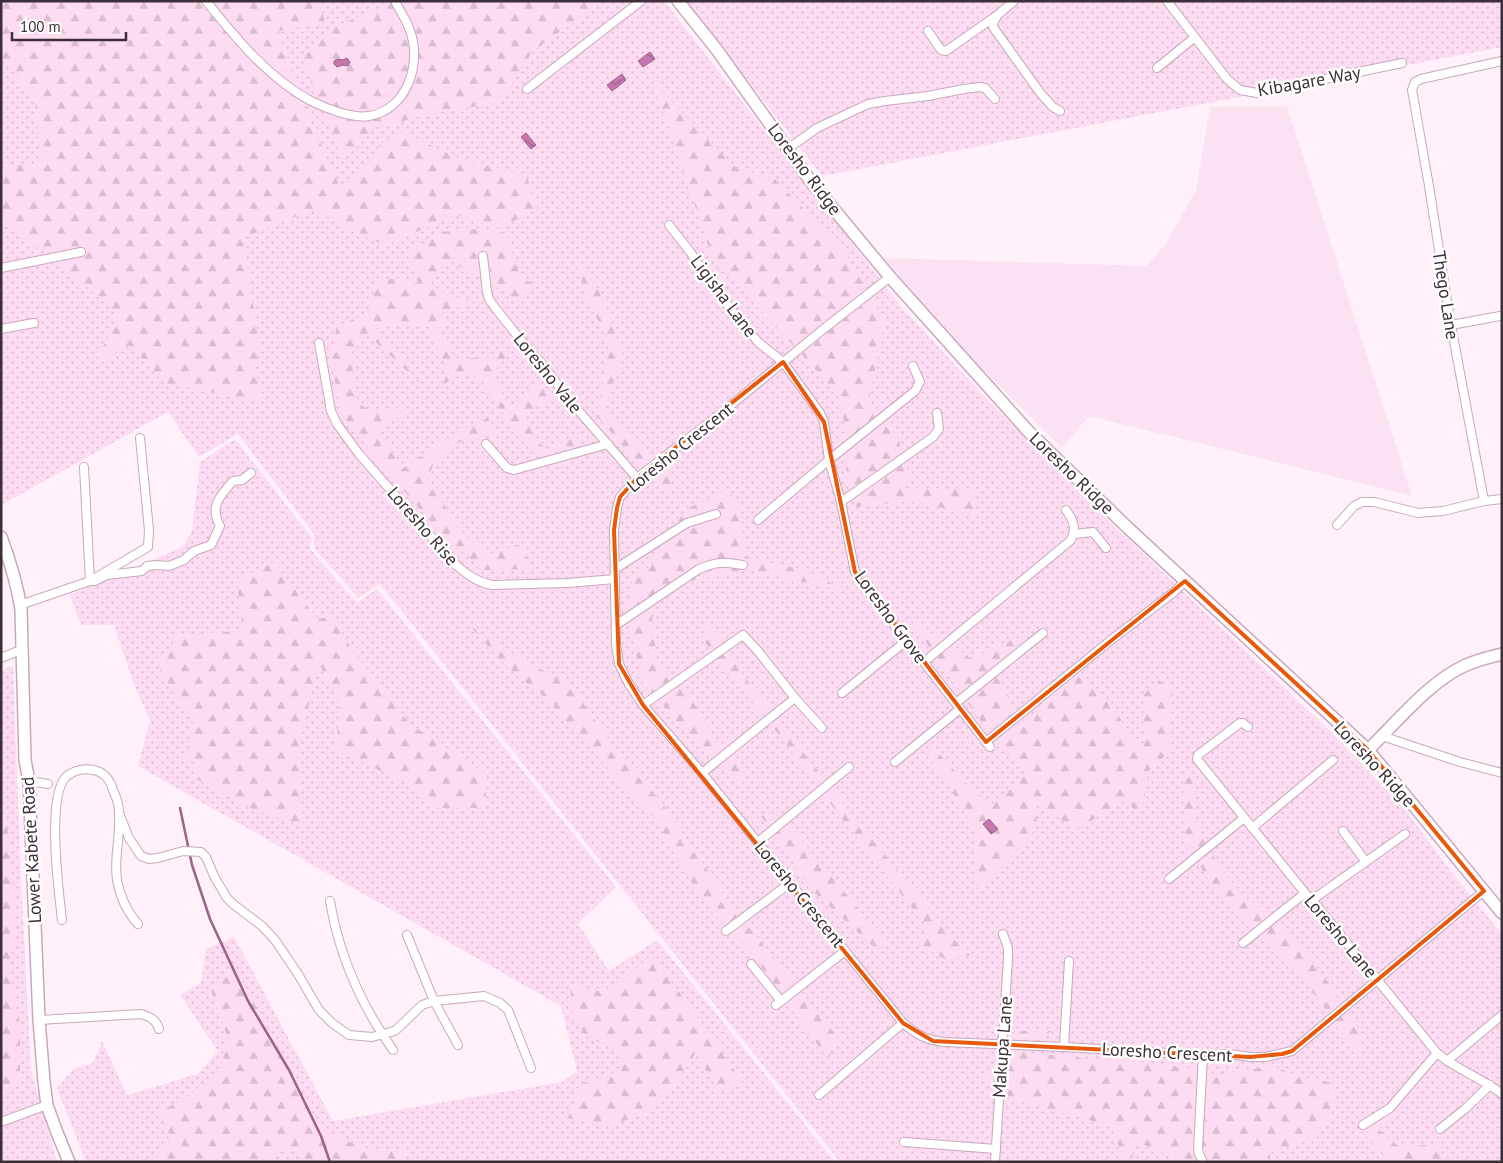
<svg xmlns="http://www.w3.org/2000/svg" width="1503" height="1163" viewBox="0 0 1503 1163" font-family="'PT Sans',sans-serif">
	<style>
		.built { fill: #fbe2f2 }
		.green { fill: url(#green-dots) }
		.forest { fill: url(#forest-firs) }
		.water { fill: url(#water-waves); stroke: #9d618a }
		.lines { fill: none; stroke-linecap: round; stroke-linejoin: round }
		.stream { stroke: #9d618a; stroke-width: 2.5 }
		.street-casing { stroke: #c9a8bd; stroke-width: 10 }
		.secondary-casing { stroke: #c9a8bd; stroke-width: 14 }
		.street { stroke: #fff; stroke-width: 8 }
		.secondary { stroke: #fff; stroke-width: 11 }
		.marked { fill: none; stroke: #e8590c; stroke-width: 4; stroke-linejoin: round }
		.labels { text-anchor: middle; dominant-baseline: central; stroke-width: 5; stroke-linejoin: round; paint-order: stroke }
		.street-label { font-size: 18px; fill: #3d2f38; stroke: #fff }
	</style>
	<defs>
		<pattern id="green-dots" width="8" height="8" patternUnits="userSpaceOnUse" patternTransform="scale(1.25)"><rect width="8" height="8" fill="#fddbf1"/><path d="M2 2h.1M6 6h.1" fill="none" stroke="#dabccf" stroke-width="1.8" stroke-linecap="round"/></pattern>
		<pattern id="forest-firs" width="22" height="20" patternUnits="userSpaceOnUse" patternTransform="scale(1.25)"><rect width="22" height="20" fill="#fddbf1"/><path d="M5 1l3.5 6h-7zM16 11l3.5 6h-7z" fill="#dabccf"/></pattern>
		<pattern id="water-waves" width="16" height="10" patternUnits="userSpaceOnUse" patternTransform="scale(1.25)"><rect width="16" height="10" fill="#c677ad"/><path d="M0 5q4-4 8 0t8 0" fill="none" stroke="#a2628e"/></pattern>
	</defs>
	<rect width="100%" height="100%" fill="#fff0f9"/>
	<path class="built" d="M1287,106L1412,496L1089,416L1062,448L967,354L884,258L1146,266L1165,245L1196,191L1210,107Z"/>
	<g class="green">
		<path d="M1,1H664L903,309L984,396L1115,527L1330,731L1403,807L1456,878L1502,934V1162H840L380,584L358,598L314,548V534L238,434L199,457L168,412L1,505Z"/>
		<path d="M686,1H1502V47L822,176Z"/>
		<path d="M235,439L312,538L310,549L357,603L377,589L616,887L578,924L609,971L657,940L835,1162H86L57,1088L74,1069L93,1063L102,1041L127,1095L198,1074L218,1051L180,995L201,983L206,949L234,937L333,1121L562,1082L577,1071L561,1006L138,766L150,720L134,685L114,625H81L70,595L183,547L192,531L200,462Z"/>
		<path d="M13,665L20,862L31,1070L57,1162H1V671Z"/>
	</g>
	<g class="forest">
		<path d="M1,1H319L325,22L278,31L312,124L342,192L381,144L399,130L462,160L526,174L538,209L499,228L458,215L385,245L346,228L314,209L243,238L259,344L255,364L261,402L166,383L129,345L94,367L118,315L67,269L10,227L1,231V165H41L35,102L1,56Z"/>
		<path d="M396,1H607L601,2L532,52L501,102L431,114L374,128L342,158L301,56L332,27L359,17Z"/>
		<path d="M653,82L735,167L776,180L845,253L885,321L868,404L898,438L910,477L905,488L974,489L977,516L913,501L856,507L846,482V431L838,394L713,259Z"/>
		<path d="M467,228L507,235L521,280L537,283L515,303L503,291L449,260L429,286L456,298L475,302L443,312L444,334L454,359L492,357L504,348L511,350L492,375L507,401L514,410L537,385L556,395L524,415L539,443L549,450L580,432L563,467L533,452L504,415L482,380L461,374L444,384L446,367L436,344L429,324L390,325L375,329L422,385L366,333L352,348L353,379L358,403L369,410L408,412L377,429L402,469L459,431L488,418L494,435L461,441L435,460L428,478L460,531L488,555L520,544L533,569L485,570L446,539L376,459L342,414L330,359L337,326L369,313L376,283L395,278L418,283L408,252L444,232Z"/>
		<path d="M576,257L599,291L623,354L604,409L630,434L671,480V497L631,456L597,416L609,343L584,292Z"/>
		<path d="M729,489L738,507L747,558L805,570L846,591L749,570L683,582L655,595L652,620L658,667L693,702L712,734L743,771L742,784L695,743L643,683L625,609L635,571L647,570L686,509Z"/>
		<path d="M274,562L311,611L319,619L332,616L355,655L364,664L410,724L487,775L485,808H432L415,787L336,750L340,703L319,664L298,748L303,826L247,807L195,778V763L187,759L193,728V723L160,671L162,666L158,657L170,650L176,635L243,631L237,581Z"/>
		<path d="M912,621L971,658L1009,641L1036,637L996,667L1013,709L1034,714L1053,679L1078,673L1111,704L1132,738L1144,744L1143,695L1158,680L1173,689L1168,753L1148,771L1145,794L1140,814L1125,801L1075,830L1037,802L1036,829L978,891L975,874L974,830L962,807L926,752L932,746L966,783L991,805L1026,772L997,743L946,673Z"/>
		<path d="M709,624L754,690L855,818L950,935L970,955L946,960L918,944L927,927L830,803L783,740L732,677L701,637Z"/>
		<path d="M470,626L505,649L571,686L620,755L662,803L730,904L839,1039L828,1059L750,951L713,913L687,875L655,818L614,775L547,699L508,668Z"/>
		<path d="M1183,774L1195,775L1196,824L1222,871L1243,894L1296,942L1328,982L1358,1029L1363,1062L1298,971L1215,889L1184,842Z"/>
		<path d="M1,810L8,832L16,922L9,970L20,1025V1080L1,1095Z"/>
		<path d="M771,813L791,828L886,942L876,949L814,892L761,816Z"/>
		<path d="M650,956L680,993L745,1086L717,1090L696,1052L676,1084L654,1110L610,1126L566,1118L584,1083L621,1073V1052L586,1036L573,1019L570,985L603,992L633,972Z"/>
		<path d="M235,970L265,1022L291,1079L320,1126L361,1148L411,1151L398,1162H310L293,1148L258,1162H154L171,1138L159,1113L216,1078L229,1042L210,987Z"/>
		<path d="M1017,1031H1051L1024,1052L1099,1060L1167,1064L1218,1075L1272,1066L1302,1077L1334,1083L1332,1116L1305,1141L1270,1151V1162H1181L1138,1142L1130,1162H1125L1111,1126L1014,1100L985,1079Z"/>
		<path d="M1422,1067V1082L1379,1130L1399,1147L1440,1144L1443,1162H1389L1364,1133Z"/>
	</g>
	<g class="water">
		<path d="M650,52L655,59L643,67L638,61Z"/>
		<path d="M347,58L350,62L348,66L343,65L337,67L334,64V61L337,59L343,60Z"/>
		<path d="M622,74L626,80L612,91L607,85Z"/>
		<path d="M526,133L536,145L531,149L521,137Z"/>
		<path d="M989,819L998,829L991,834L983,824Z"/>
	</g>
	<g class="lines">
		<path class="stream" d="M180,808L192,865L210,919L248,1001L289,1070L321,1136L330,1162"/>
		<defs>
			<g id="street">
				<path d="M206,1C236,38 268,78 311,101C325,108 353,119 369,116C408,110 423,61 409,28C406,19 399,10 395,1"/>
				<path d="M1014,1C1006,9 993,15 993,27L1041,94L1053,107L1060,111"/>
				<path d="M1167,1L1227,79L1240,90L1257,93L1402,63"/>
				<path d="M928,31L941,50L946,51L996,16"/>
				<path d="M1157,68L1194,38"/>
				<path d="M527,89L641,1"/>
				<path d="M789,148L817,128L868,104L885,101L928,96L964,89L980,87L985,88L995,99"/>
				<path d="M669,225L691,253L715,289L741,322L759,343L783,362L820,413L824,422L829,460L841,502L855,572L874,600L888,616L904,639L919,656L990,747"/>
				<path d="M483,256L487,292L489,299L496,309L520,339L542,364L571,402L637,478"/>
				<path d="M1,268L81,252"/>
				<path d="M890,277L821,331L719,415L637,478L620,497L617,508L614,530L616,644L619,664L629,684L643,705L702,773L903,1023C917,1035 926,1040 944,1042L1064,1047L1203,1055L1229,1054L1250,1057H1265L1292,1051L1484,891"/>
				<path d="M1451,325L1500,316"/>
				<path d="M1,329L34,323"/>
				<path d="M319,343L331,411L337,424L359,454L457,566C468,575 477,582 492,585L568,583L615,579"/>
				<path d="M486,444L507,468L514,470L608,444"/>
				<path d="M84,467L90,581H95L107,575L142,571L147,566L156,565L169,566L184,560L194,551L211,545L220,526C209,506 220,496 233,481L242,480L251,473"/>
				<path d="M1484,501L1450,320L1429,186L1412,90L1415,82L1421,79L1502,61"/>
				<path d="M841,502L933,437L939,429L937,413"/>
				<path d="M758,520L829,460L915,391L920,382L913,366"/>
				<path d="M1337,525L1354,506L1362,502H1374L1418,513L1443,511L1484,501L1502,499"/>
				<path d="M1074,534L1093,532L1106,548"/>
				<path d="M615,569L687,523L716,514"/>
				<path d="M20,605L90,581L148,547L149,530L140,438"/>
				<path d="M616,625L699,569C717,561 723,562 743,565"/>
				<path d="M1,658L23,649"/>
				<path d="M924,662L1071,540C1077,528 1073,520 1066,510"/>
				<path d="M842,693L906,641"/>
				<path d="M956,703L1043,633"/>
				<path d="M643,705L743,635L757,650L795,698L822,728"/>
				<path d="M1248,727L1243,723H1240L1198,755L1197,759L1305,893L1312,900L1437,1053C1457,1070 1482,1078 1502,1094"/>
				<path d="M1382,736L1460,762L1502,773"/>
				<path d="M986,742L1111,640L1174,592L1185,581"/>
				<path d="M895,762L960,709"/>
				<path d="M702,773L795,698"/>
				<path d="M29,781L48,784"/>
				<path d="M119,813L129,838L141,856L149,859L158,858L183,851L201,852L206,857L215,878L227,898L233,904L262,926L275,940L298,974L319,1010L332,1023L349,1035L372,1037L391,1032L396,1030L422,1005L434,1001L484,996L500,1003L508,1010L531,1068"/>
				<path d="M1252,828L1333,760"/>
				<path d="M1343,831L1366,862"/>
				<path d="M758,842L849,767"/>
				<path d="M1169,879L1244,818"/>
				<path d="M1312,900L1405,834"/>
				<path d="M330,901C339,955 361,1005 393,1050"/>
				<path d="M62,920C59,893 45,792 68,775C75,770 85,768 93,770C105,772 110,780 113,790C115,795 117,799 118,804C123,829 113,855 117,880C120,896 127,912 138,924"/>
				<path d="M726,931L790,883"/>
				<path d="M407,935L434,1001L458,1045"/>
				<path d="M1243,943L1305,893"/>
				<path d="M751,964L781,1001"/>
				<path d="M776,1005L845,951"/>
				<path d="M39,1020L141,1014C150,1017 156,1019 159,1029"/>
				<path d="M1064,1047L1069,961"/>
				<path d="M1447,1061L1502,1015"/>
				<path d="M819,1095L903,1023"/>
				<path d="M1,1122L47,1105"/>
				<path d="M1363,1125L1390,1108L1437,1053"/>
				<path d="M1440,1129L1465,1109L1490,1085"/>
				<path d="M904,1142L996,1149"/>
				<path d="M995,1162L1008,959V948L1003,934"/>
				<path d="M1203,1162L1199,1154L1198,1148L1203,1055"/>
			</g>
			<g id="secondary">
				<path d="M678,1L717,50L812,183L890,277L1028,431L1128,528L1368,750L1502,913"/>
				<path d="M1,537C10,561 17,584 21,609L25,760L29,781L39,1020L44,1082L47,1105L56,1130L69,1162"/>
				<path d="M1368,750C1396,723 1429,682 1464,666C1476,660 1489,657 1502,654"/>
			</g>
		</defs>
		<use href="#street" class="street-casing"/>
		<use href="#secondary" class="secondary-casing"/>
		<use href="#street" class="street"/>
		<use href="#secondary" class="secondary"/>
	</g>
	<path class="marked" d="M783,362L824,422L855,572L986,742L1185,581L1368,750L1484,891L1292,1051L1282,1054L1250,1057L933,1041L903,1023L643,705L619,664L614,530L617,508L620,497L637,478Z"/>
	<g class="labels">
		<g class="street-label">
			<text transform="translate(1309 81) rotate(-10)">Kibagare Way</text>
			<text transform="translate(805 169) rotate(53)">Loresho Ridge</text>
			<text transform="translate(1446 295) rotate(81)">Thego Lane</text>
			<text transform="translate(724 296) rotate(53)">Ligisha Lane</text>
			<text transform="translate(548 373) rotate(51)">Loresho Vale</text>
			<text transform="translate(680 447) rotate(-39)">Loresho Crescent</text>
			<text transform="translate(1072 473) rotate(44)">Loresho Ridge</text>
			<text transform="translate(423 526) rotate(49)">Loresho Rise</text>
			<text transform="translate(891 617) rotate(54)">Loresho Grove</text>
			<text transform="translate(1375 764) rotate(47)">Loresho Ridge</text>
			<text transform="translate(31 850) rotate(-93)">Lower Kabete Road</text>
			<text transform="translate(800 894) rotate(51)">Loresho Crescent</text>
			<text transform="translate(1341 936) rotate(50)">Loresho Lane</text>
			<text transform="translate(1002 1047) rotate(-86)">Makupa Lane</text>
			<text transform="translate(1167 1052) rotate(3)">Loresho Crescent</text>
		</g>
	</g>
	<rect width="1503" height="1163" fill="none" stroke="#3d2f38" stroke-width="5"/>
	<path d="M12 32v8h114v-8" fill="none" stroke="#3d2f38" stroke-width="2.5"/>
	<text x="20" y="32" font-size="15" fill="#3d2f38" stroke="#ffffff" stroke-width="4" paint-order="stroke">100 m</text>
</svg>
